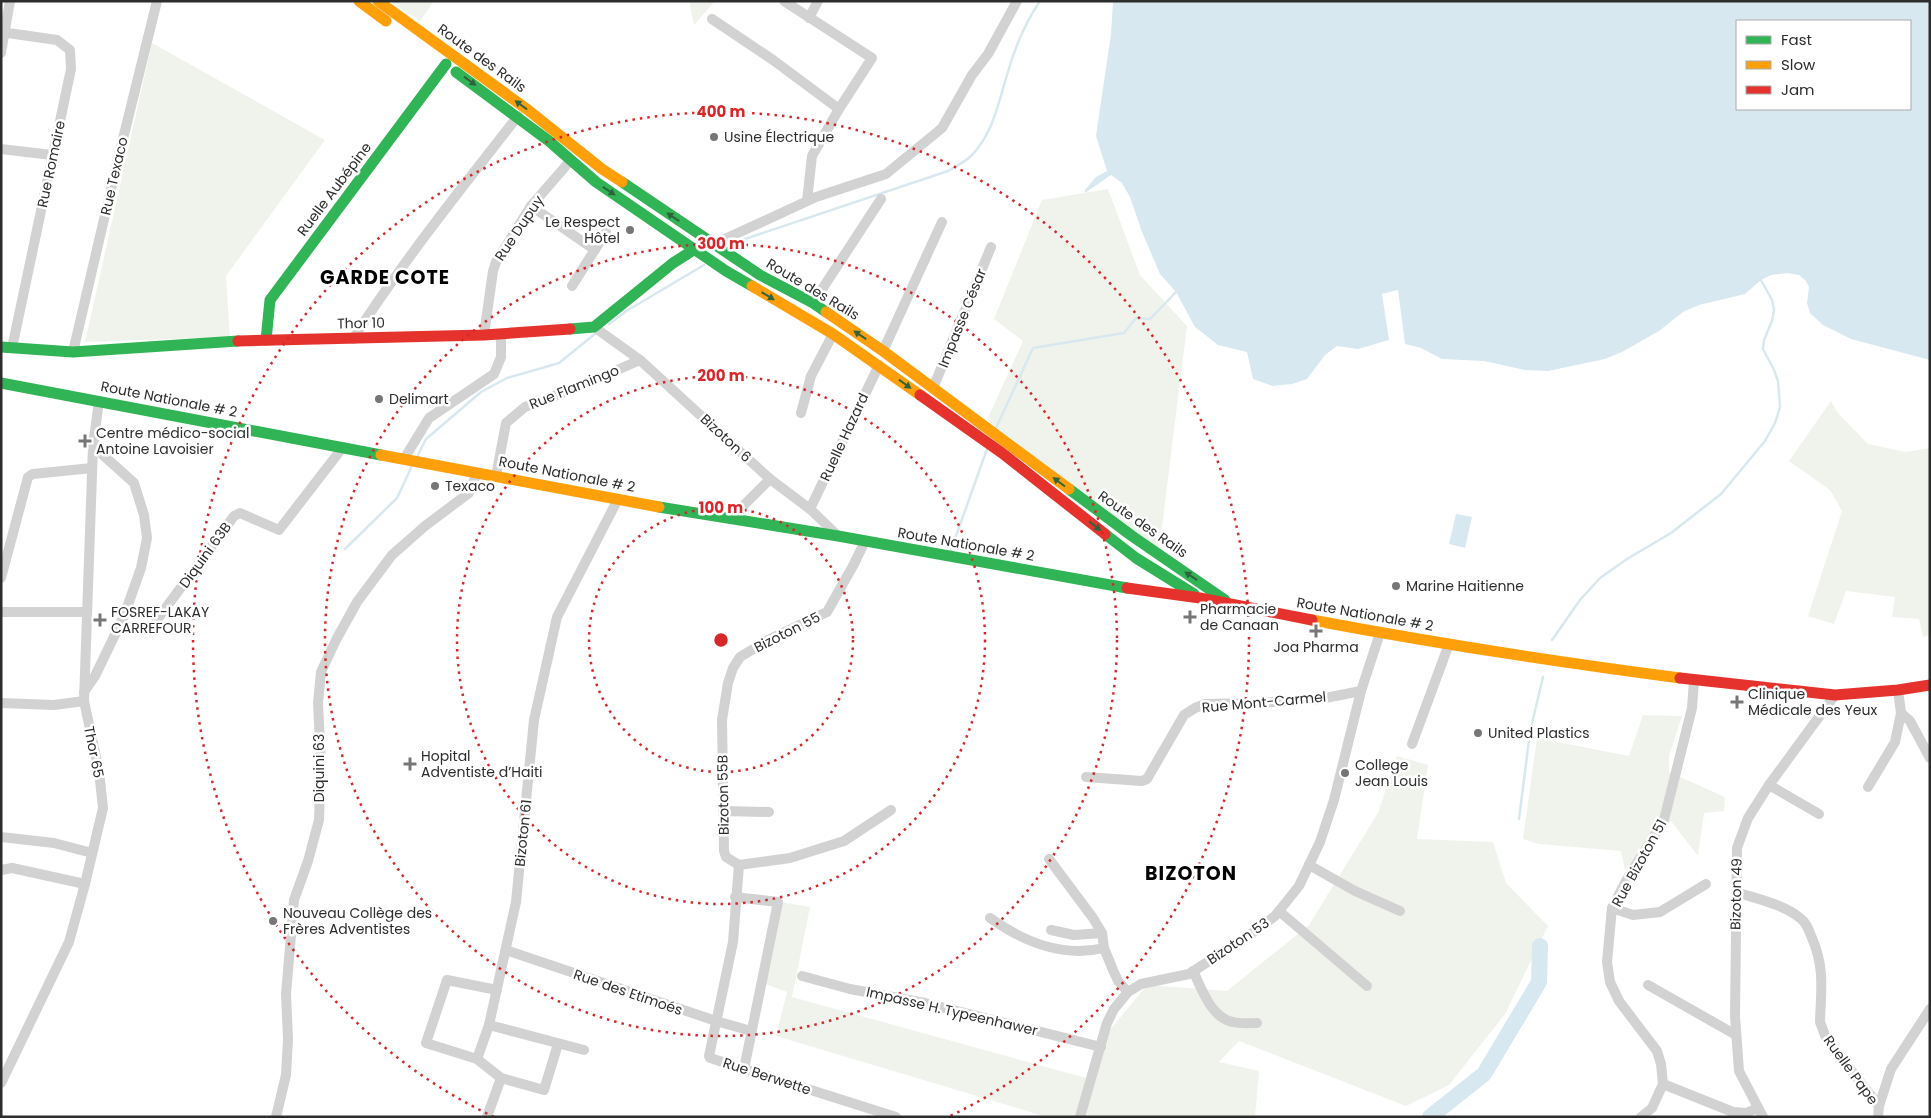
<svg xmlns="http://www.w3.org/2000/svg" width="1931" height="1118" viewBox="0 0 1931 1118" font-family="Poppins,sans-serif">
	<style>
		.green { fill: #f0f3eb }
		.water { fill: #d8e8f0; fill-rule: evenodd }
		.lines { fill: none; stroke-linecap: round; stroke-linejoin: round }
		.stream { stroke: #d8e8f0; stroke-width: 2.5 }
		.river { stroke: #d8e8f0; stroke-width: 16 }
		.street { stroke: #d2d2d2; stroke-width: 10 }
		.fast { stroke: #30b455; stroke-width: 11 }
		.slow { stroke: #ff9f0a; stroke-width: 11 }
		.jam { stroke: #e5322d; stroke-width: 11 }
		.oneway { fill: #2e633d }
		.ring { fill: none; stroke: #d62828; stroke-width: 2.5; stroke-dasharray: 2.5 5 }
		.poi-dot { fill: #767676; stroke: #fff; stroke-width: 2 }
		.labels { text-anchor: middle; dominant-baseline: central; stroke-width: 5; stroke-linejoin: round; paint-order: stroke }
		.street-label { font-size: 14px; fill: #2d2d2d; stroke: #fff }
		.poi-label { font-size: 14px; fill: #2d2d2d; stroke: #fff; text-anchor: start }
		.district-label { font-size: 19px; font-weight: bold; letter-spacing: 1px; fill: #000; stroke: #fff }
		.centre { fill: #d62828; stroke: #fff; stroke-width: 2.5 }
		.ring-label { font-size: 15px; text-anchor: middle; font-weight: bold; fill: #d62828; stroke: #fff; stroke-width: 5; stroke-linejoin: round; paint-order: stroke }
	</style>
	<rect width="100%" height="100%" fill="#fff"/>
	<g class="green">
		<path d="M390,1H434L420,21Z"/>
		<path d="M689,1H715L694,25Z"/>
		<path d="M152,43L325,140L226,276L230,337L85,342Z"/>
		<path d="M1108,189L1140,275L1187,326L1159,551L987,420L1023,341L994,319L1042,200Z"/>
		<path d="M1831,401L1837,412L1868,444L1906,452L1930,448V635L1923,637L1919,619L1892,617L1895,597L1846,591L1834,624L1808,616L1842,511L1830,490L1789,461Z"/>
		<path d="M1643,715L1682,716L1669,756V772L1725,797L1724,811L1704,813L1698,856L1671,821L1625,870L1621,851L1539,844L1523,839L1537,738L1629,756Z"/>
		<path d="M1397,756L1428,765L1417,839L1493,842L1506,883L1548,926L1505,1014L1449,1085L1406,1106L1239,1041L1219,1062L1259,1071L1255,1117H1047L776,1036L787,992L763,983L781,902L810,907L792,997L1090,1079L1101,1041L1147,985L1227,991L1309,925L1378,813Z"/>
	</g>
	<g class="water">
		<path d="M1113,1H1930V360L1851,339L1823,325L1810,313L1807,303L1809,287L1806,281L1799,275L1787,273L1771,275L1761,280L1745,294L1699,305L1683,312L1659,331L1622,352L1605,359L1548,371L1525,370L1484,361L1442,359L1421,348L1405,344L1398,290L1382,294L1389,340L1358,349L1337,346L1325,355L1307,379L1292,384L1273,386L1253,379L1247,352L1218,345L1195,327L1176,292L1160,274L1142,232L1130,197L1122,183L1111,175L1085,193V190L1096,177L1107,171L1096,136L1111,34ZM1737,21H1910V109H1737Z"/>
		<path d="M1456,514L1472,517L1465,548L1449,544Z"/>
	</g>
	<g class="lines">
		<g class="stream">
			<path d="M730,244L948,171C956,166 965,162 971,156C993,134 998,104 1007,75C1014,50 1025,23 1040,1"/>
			<path d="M609,324L628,310L704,265"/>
			<path d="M996,428L1033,348L1124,333L1136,318L1150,319L1176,292"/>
			<path d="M418,455L426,439L481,392L507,378L559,363L596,333"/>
			<path d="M345,549L397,498L412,466"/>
			<path d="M951,550L987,449"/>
			<path d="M1552,640L1580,600L1600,578L1627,559L1671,533L1721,494L1765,441L1775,423L1780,407L1778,381L1774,370L1763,349L1764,340L1772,321L1774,310L1772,300L1761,280"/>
			<path d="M1519,819L1530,732L1543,677"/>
		</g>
		<path class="river" d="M1430,1117L1484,1074L1539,982L1540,946"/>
		<g class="street">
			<path d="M784,1L872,58L839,109L812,156L807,201"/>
			<path d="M809,18L818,1"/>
			<path d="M712,19L773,60L839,109"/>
			<path d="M1,32L57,40L70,50L71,69L12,348"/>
			<path d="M1,53L10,1"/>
			<path d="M1,149L52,155"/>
			<path d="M531,206L595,250"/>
			<path d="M714,244L816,197L886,174L942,128L972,75L988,54L1017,1"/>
			<path d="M572,286L606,232"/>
			<path d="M813,303L881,199"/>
			<path d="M594,327L640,360L770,479L810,509L837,535"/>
			<path d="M484,335L493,271L496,262L531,206L571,160"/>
			<path d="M353,339C403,261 461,189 518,116"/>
			<path d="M883,351L942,222"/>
			<path d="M73,352L119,155L157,1"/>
			<path d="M933,388L991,247"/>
			<path d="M801,413L811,376L833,334"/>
			<path d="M404,459L429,418L494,374L501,357V334"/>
			<path d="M496,476L506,423L525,407L581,386L640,360"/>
			<path d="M810,509L879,365"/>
			<path d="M730,519L770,479"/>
			<path d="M865,541L854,564L827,612L770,639L740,657L733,668L728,683L722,720L724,851L726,857L739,865L790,858L844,841L891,810"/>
			<path d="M1,578L28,477L33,474L92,468"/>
			<path d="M1,612H86"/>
			<path d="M156,621L234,516L240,513L279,530L343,447"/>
			<path d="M84,692L95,676L124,616L141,568L147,538L144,515L134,483L93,446"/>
			<path d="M1,703L54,705L84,701"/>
			<path d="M1901,713L1910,721L1930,758"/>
			<path d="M1412,744L1449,644"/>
			<path d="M1086,777L1142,781L1147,779L1184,715L1195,708L1205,704L1260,703L1320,699L1361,691"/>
			<path d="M1769,785L1819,814"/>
			<path d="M1868,787L1895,742L1901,713L1898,690"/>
			<path d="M723,811L769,812"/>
			<path d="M1,837L54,843L92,853"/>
			<path d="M1049,859L1093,918L1102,933L1104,948L1113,970L1118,981L1128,992"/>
			<path d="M739,865L733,942L709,1056L710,1058L896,1117"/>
			<path d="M1309,865L1355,891L1400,911"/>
			<path d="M1,870L12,868L85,884"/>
			<path d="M1736,892C1757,899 1783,904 1800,918C1807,923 1809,931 1812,938C1825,968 1821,991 1820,1022L1826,1038L1879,1106L1878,1117"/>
			<path d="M735,897L778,902L744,1069"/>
			<path d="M1612,908L1633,915L1660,912L1706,884"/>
			<path d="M1279,911L1367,986"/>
			<path d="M990,918C1024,942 1062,958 1104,948"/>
			<path d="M1051,930L1074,935L1102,933"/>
			<path d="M506,950L716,1021L751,1031"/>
			<path d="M1193,971C1202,989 1211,1018 1233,1022C1241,1024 1249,1023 1257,1023"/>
			<path d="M802,976L850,989L925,1003L1101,1047"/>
			<path d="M1648,985L1736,1035"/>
			<path d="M497,990L447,980L426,1043L477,1059L501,1078L544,1090L558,1044"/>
			<path d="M489,1025L584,1050"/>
			<path d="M477,1059L489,1025L516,902L534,720L557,617L618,499"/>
			<path d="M1,1083L69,942L85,884L103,808L99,771L84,701L93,446L99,401"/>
			<path d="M1663,1084L1733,1112L1746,1113L1758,1108"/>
			<path d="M1879,1106L1891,1069L1930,1009"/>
			<path d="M276,1117L286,1075L288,1039L286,994L294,900L308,861L319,820L321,764L318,703L321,672L336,640L357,602L392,555L425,526L469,493L477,473"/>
			<path d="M487,1117L501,1078"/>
			<path d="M1080,1117L1107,1023L1114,1009L1128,992L1141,984L1189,974L1252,933L1275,916L1299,886L1320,842L1334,800L1361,691L1380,633"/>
			<path d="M1641,1117L1652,1108L1663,1084L1661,1064L1657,1051L1619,1001L1610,982L1607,962L1612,908L1626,881L1664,820L1692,708L1694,680"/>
			<path d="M1763,1117L1739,1071L1735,1016L1737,848L1748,818L1769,785L1835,695"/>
		</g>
		<g class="fast">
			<path d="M456,72L549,141L596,182L726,271L752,286"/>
			<path d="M622,182L760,275L813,303L826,312"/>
			<path d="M570,329L594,327L673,263L695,249"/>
			<path d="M266,340L270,300L446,64"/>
			<path d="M1,347L73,352L238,341"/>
			<path d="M1,383L381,455"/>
			<path d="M1069,489L1132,536L1225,600"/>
			<path d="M659,507L838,536L1127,588"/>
			<path d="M1105,534L1136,558L1194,594"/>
		</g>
		<g class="slow">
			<path d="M359,1L386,21"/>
			<path d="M378,1L528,110L602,169L622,182"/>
			<path d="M752,286L833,334L920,395"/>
			<path d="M826,312L883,351L1069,489"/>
			<path d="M381,455L659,507"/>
			<path d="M1312,620C1434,643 1557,662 1680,678"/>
		</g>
		<g class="jam">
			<path d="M238,341L484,335L570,329"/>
			<path d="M920,395L1002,453L1105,534"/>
			<path d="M1127,588L1200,598L1312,620"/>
			<path d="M1680,678L1835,695L1898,690L1930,685"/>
		</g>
	</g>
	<defs><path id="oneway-solid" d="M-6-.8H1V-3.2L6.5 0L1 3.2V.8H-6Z" transform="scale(1.25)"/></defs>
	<g class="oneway">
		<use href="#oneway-solid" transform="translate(470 81) rotate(36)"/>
		<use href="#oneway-solid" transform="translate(521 105) rotate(-144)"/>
		<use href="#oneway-solid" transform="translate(609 191) rotate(34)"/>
		<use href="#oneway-solid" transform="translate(673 217) rotate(-146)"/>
		<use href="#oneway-solid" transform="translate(768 296) rotate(31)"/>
		<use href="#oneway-solid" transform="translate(860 335) rotate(-146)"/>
		<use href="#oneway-solid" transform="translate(905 384) rotate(36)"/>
		<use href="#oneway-solid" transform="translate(1059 482) rotate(-143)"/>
		<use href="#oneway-solid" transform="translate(1095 526) rotate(38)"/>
		<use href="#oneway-solid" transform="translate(1191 576) rotate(-146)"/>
	</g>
	<g class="ring">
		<circle cx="721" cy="640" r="132"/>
		<circle cx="721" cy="640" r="264"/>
		<circle cx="721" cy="640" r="396"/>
		<path d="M494 1117A528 528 0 1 1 948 1117"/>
	</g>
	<g class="poi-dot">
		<circle cx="714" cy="137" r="5"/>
		<circle cx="630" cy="230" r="5"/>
		<circle cx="379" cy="399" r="5"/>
		<path d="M82.5 433.5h5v5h5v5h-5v5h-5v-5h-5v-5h5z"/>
		<circle cx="435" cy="486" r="5"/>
		<circle cx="1396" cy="586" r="5"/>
		<path d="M1187.5 609.5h5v5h5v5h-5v5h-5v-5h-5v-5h5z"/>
		<path d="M97.5 612.5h5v5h5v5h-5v5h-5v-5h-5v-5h5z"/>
		<path d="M1313.5 623.5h5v5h5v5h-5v5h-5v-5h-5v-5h5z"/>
		<path d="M1734.5 694.5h5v5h5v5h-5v5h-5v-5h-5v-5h5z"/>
		<circle cx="1478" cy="733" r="5"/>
		<path d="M407.5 756.5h5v5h5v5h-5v5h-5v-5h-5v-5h5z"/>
		<circle cx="1345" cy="773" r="5"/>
		<circle cx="273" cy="921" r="5"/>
	</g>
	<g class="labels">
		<g class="street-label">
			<text transform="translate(482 58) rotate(36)">Route des Rails</text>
			<text transform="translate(51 164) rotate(-78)">Rue Romaire</text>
			<text transform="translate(114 176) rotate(-77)">Rue Texaco</text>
			<text transform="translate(334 189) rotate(-53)">Ruelle Aubépine</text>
			<text transform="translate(519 228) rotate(-56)">Rue Dupuy</text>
			<text transform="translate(813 289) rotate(31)">Route des Rails</text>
			<text transform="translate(962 318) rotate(-68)">Impasse César</text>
			<text transform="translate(361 323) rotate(-1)">Thor 10</text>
			<text transform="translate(574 387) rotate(-22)">Rue Flamingo</text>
			<text transform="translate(169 399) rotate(11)">Route Nationale # 2</text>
			<text transform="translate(844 437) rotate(-65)">Ruelle Hazard</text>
			<text transform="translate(726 438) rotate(43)">Bizoton 6</text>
			<text transform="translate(567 474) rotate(11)">Route Nationale # 2</text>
			<text transform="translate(1143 524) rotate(35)">Route des Rails</text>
			<text transform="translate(966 544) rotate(10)">Route Nationale # 2</text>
			<text transform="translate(205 555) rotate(-54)">Diquini 63B</text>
			<text transform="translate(1365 614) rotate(10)">Route Nationale # 2</text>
			<text transform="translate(787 632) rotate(-27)">Bizoton 55</text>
			<text transform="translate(1264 702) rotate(-5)">Rue Mont-Carmel</text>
			<text transform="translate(94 752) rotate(79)">Thor 65</text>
			<text transform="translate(319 768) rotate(-90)">Diquini 63</text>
			<text transform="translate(723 795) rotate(-91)">Bizoton 55B</text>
			<text transform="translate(523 833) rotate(-84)">Bizoton 61</text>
			<text transform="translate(1639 863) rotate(-61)">Rue Bizoton 51</text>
			<text transform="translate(1736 894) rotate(-89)">Bizoton 49</text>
			<text transform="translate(1238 941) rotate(-34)">Bizoton 53</text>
			<text transform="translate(628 992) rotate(19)">Rue des Etimoés</text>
			<text transform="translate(952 1011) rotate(13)">Impasse H. Typeenhawer</text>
			<text transform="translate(1851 1070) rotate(54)">Ruelle Pape</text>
			<text transform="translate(767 1076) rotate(18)">Rue Berwette</text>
		</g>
		<g class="poi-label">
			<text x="724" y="137">Usine Électrique</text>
			<text x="620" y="222" text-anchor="end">Le Respect<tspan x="620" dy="16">Hôtel</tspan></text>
			<text x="389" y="399">Delimart</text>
			<text x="96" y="433">Centre médico-social<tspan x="96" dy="16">Antoine Lavoisier</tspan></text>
			<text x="445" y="486">Texaco</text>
			<text x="1406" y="586">Marine Haitienne</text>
			<text x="1200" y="609">Pharmacie<tspan x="1200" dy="16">de Canaan</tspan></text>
			<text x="111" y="612">FOSREF-LAKAY<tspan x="111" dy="16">CARREFOUR</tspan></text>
			<text x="1316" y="647" text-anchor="middle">Joa Pharma</text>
			<text x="1748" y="694">Clinique<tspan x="1748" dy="16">Médicale des Yeux</tspan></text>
			<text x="1488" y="733">United Plastics</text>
			<text x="421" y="756">Hopital<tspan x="421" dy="16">Adventiste d’Haiti</tspan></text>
			<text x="1355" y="765">College<tspan x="1355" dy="16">Jean Louis</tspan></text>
			<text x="283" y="913">Nouveau Collège des<tspan x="283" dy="16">Frères Adventistes</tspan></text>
		</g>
		<g class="district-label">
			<text x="385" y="277">GARDE COTE</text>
			<text x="1191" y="873">BIZOTON</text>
		</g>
	</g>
	<circle cx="721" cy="640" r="8" class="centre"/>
	<g class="ring-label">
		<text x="721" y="117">400 m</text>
		<text x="721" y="249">300 m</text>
		<text x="721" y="381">200 m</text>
		<text x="721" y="513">100 m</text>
	</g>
	<rect width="1931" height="1118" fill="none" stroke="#2d2d2d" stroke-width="5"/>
	<rect x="1736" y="20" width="175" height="90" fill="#ffffff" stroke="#ababab"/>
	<rect x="1746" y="36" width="25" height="8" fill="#30b455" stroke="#ababab"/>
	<text x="1781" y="45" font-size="15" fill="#2d2d2d">Fast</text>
	<rect x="1746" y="61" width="25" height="8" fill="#ff9f0a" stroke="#ababab"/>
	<text x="1781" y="70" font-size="15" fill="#2d2d2d">Slow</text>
	<rect x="1746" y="86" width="25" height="8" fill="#e5322d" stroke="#ababab"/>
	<text x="1781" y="95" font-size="15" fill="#2d2d2d">Jam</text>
</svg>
